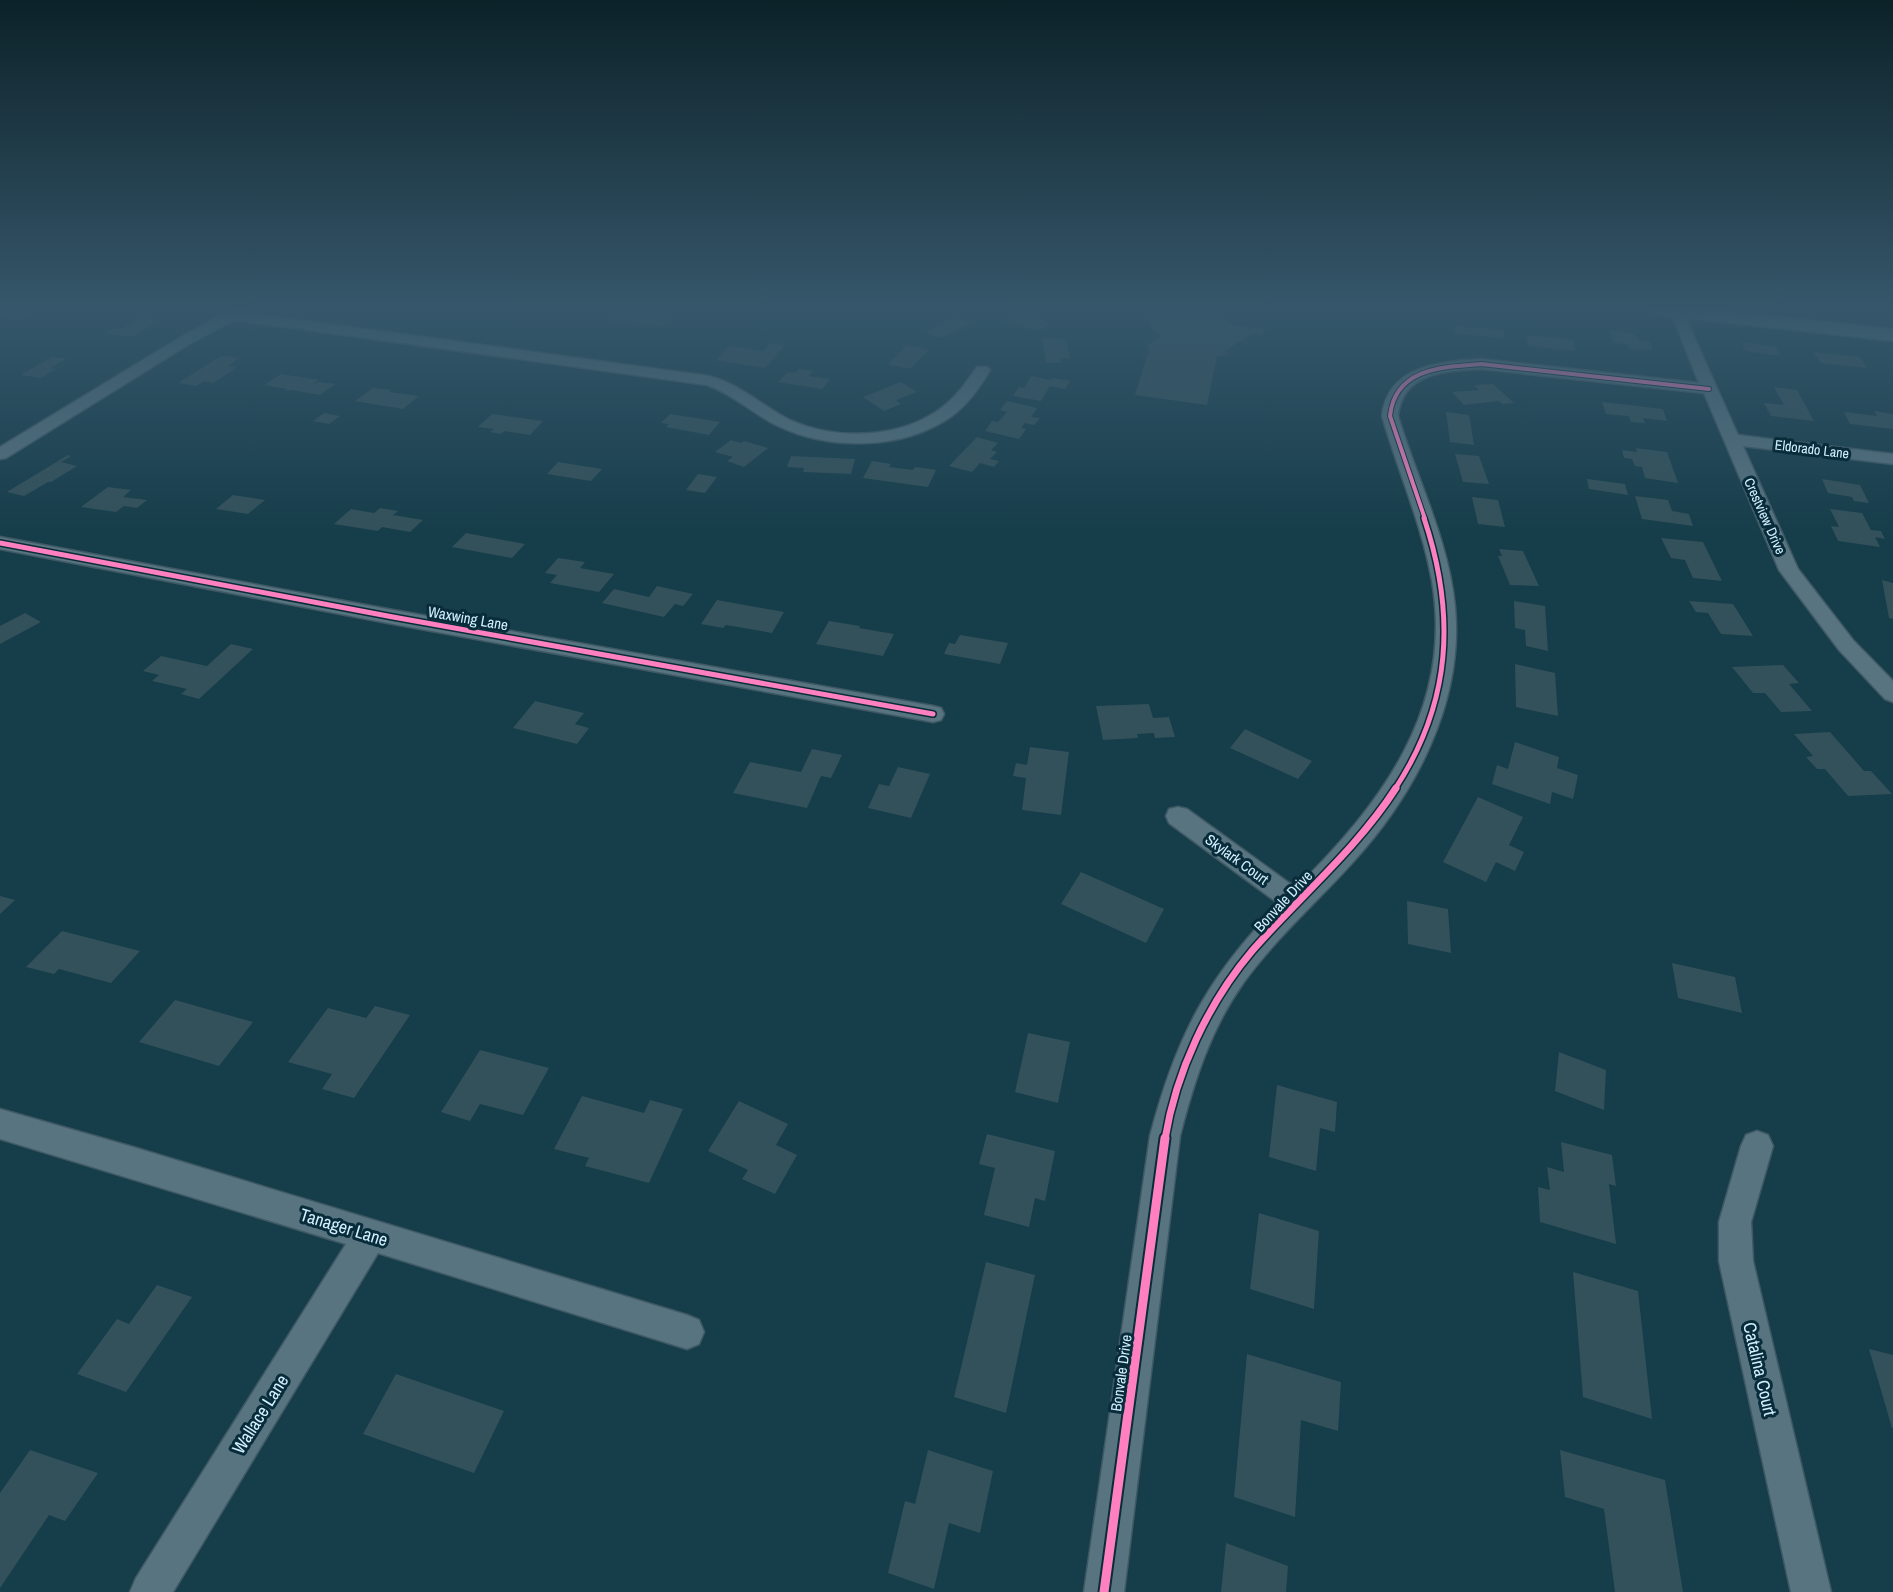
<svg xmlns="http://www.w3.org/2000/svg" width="1893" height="1592" viewBox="0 0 1893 1592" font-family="'Archivo Narrow',sans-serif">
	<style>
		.building { fill: #33515a }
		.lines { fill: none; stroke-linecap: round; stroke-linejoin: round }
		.minor-casing { stroke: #3f5964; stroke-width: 3 }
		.major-casing { stroke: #3f5964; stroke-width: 3 }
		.minor { fill: #577480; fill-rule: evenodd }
		.major { fill: #5d7786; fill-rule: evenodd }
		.cycleway-far3-casing { stroke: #092c3a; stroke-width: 6 }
		.cycleway-far2-casing { stroke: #092c3a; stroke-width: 8 }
		.cycleway-far1-casing { stroke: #092c3a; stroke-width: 10 }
		.cycleway-casing { stroke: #092c3a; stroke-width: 13 }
		.cycleway-far3 { stroke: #ff80c0; stroke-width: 4 }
		.cycleway-far2 { stroke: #ff80c0; stroke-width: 5 }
		.cycleway-far1 { stroke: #ff80c0; stroke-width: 7 }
		.cycleway { stroke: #ff80c0; stroke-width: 9 }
		.labels { text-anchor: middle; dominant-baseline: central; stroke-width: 6; stroke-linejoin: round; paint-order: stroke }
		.far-street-label { font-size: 14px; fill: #d2f0ff; stroke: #092c3a }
		.street-label { font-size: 15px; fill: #d2f0ff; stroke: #092c3a }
		.near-street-label { font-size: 18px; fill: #d2f0ff; stroke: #092c3a }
	</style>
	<rect width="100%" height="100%" fill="#163d4a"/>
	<g class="building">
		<path d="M0,310H37L19,320L0,317L4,314L0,313Z"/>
		<path d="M622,310H626L673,316L663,326L611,320Z"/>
		<path d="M1160,310H1226L1220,314L1232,325L1264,329L1263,335L1252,334L1225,351L1229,355L1217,356L1207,405L1135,395L1150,347L1146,346L1161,336L1149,324L1150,321L1146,320L1147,317Z"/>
		<path d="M1017,312L1024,314L1028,312L1038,315L1035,317L1051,323L1039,331L1005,320Z"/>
		<path d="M956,317L971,323L940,338L925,332Z"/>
		<path d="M141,318L159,320L132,337L104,333L113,328L121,329Z"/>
		<path d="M1454,325L1504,331L1505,339L1455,333Z"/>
		<path d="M1609,330L1636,334L1638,341L1650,342L1653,350L1628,349L1627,344L1613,343Z"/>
		<path d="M1526,335L1573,340L1576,351L1529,346Z"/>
		<path d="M1042,339H1066L1070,358H1060L1061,363H1046Z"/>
		<path d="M1742,342L1777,347L1781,356L1745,351Z"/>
		<path d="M770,343L785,345L765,368L716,360L729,346L763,351Z"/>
		<path d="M907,345L929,350L910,369L888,364Z"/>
		<path d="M1814,352L1860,357L1867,368L1821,363Z"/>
		<path d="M221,356L239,358L228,366L237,367L213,383L204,381L196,386L178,383Z"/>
		<path d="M52,357L66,359L50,368L56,369L41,378L21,375Z"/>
		<path d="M799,369L813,371L809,376L830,379L822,389L778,382L788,372L795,373Z"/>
		<path d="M281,374L319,380L312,385L319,382L335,384L320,395L292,390L284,391L287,389L264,385Z"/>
		<path d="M1031,376L1051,380L1052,378L1070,381L1065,389L1050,386L1041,401L1013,396L1019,387L1024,388Z"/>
		<path d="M901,382L917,392L896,400L901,404L884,411L863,397Z"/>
		<path d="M1493,384L1514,403L1502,404L1499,401L1464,405L1452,392L1479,390L1474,385Z"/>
		<path d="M1774,387L1797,390L1814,421L1771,416L1764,403L1784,405Z"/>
		<path d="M373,388L391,390L389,392L419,396L403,409L355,401Z"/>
		<path d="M1007,401L1037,408L1031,417L1040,418L1034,425L1025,423L1021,428L1026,429L1019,439L985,431L992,421L998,422L1007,412L1000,410Z"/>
		<path d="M1602,402L1663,409L1667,421L1643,418L1645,423L1631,422L1629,416L1606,414Z"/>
		<path d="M1874,411L1893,414V429L1850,424L1844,412L1877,416Z"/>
		<path d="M1446,412L1469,415L1474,445L1450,442Z"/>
		<path d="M324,413L340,416L329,424L313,421Z"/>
		<path d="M492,414L543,421L530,435L504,431L501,434L490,432L494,429L478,427Z"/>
		<path d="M670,414L720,422L709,435L666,427L669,424L661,423Z"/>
		<path d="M977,437L998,443L991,450L997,452L990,459L999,461L994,467L980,463L972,472L949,466Z"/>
		<path d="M731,440L741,443L744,441L768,448L744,467L727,461L733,457L715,452Z"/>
		<path d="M1636,448L1667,452L1678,483L1645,478L1642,467L1635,466L1632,459L1624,458L1622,450L1637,452Z"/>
		<path d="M1455,454L1479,456L1489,484L1463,482Z"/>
		<path d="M68,455L71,456L61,462L77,466L51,482H48L24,496L7,492Z"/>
		<path d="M791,456L855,459L851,474L803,472L804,468L787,467Z"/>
		<path d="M872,461L891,464L889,467L913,470L915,467L936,470L928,487L863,478Z"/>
		<path d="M558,462L602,469L591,481L547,474Z"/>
		<path d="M698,474L717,477L705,493L686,490Z"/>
		<path d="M1587,479L1625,484L1628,495L1589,489Z"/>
		<path d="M1822,479L1860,485L1869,503L1854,501L1852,497L1828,493Z"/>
		<path d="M108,487L131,490L123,497L147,500L137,508L124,506L116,512L81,507Z"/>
		<path d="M233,495L265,500L248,514L216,509Z"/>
		<path d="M1635,496L1668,500L1672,511L1689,514L1693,526L1642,519Z"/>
		<path d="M1472,497L1498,500L1505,527L1478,524Z"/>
		<path d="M380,508L398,511L393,515L423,520L410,532L382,527L378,531L334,524L351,509L374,513Z"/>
		<path d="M1830,509L1862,513L1871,530L1881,531L1885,539L1875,537L1880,547L1838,541L1831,526L1839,527Z"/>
		<path d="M466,533L525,544L512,558L452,547Z"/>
		<path d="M1661,538L1703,542L1722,581L1693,578L1685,560L1671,558Z"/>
		<path d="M1499,549L1523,551L1539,586L1510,585L1498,556H1502Z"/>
		<path d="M558,558L585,562L580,568L614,574L599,592L550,583L557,575L545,573Z"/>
		<path d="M1882,580L1893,583V619L1889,618Z"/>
		<path d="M657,586L693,594L683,606L675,604L664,617L602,603L614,589L649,597Z"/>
		<path d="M717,600L784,612L772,633L726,625L723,628L701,624Z"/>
		<path d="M1514,601L1545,606L1548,651L1526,646L1525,630L1515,628Z"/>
		<path d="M1689,601L1733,604L1753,636L1721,634L1708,613L1696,612Z"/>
		<path d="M25,613L41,622L0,644V626Z"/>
		<path d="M829,621L860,626L859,628L894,634L883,656L816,644Z"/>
		<path d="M960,635L1008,643L1000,664L944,654L949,643L955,644Z"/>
		<path d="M231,644L253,649L199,699L181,694L187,689L152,681L159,675L143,671L161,656L207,666Z"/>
		<path d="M1515,664L1555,673L1558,716L1516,707Z"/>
		<path d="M1783,665L1799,683L1789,684L1812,711L1781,712L1765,693H1753L1732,667Z"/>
		<path d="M535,701L584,713L575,724L589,728L577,744L513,728Z"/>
		<path d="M1149,704L1153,718L1169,717L1175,737L1155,738L1154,733L1137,734L1138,738L1103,740L1096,706Z"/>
		<path d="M1245,729L1312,761L1298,779L1230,748Z"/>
		<path d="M1830,732L1864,771H1871L1892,794L1848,796L1825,769H1817L1806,757L1813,756L1794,734Z"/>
		<path d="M1515,742L1559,757L1557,768L1578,775L1573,799L1552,792L1550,804L1492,784L1497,765L1508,769Z"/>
		<path d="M1030,747L1069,752L1061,815L1022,810L1026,778L1013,776L1016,763L1027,765Z"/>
		<path d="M812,749L842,755L831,778L821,776L807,808L733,793L750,762L801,772Z"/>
		<path d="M898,767L930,774L911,818L868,808L879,784L889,786Z"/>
		<path d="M1478,797L1523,817L1509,845L1524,852L1515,871L1496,862L1486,882L1443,862Z"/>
		<path d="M1081,872L1164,909L1146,943L1061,904Z"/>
		<path d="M0,896L15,900L0,914Z"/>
		<path d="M1407,901L1448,909L1451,953L1408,944Z"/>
		<path d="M62,931L140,951L111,983L59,969L54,974L26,967Z"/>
		<path d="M1672,963L1735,977L1742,1013L1678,998Z"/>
		<path d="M175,1000L253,1022L219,1066L139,1042Z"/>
		<path d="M375,1006L410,1015L354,1098L322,1089L332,1074L288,1062L328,1008L366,1018Z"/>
		<path d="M1028,1033L1070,1042L1058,1103L1015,1092Z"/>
		<path d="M480,1050L549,1068L523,1115L480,1104L470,1121L441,1112Z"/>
		<path d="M1559,1052L1606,1070L1604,1110L1555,1091Z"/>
		<path d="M1277,1085L1337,1102L1335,1132L1320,1128L1316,1171L1269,1157Z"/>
		<path d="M582,1096L644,1113L650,1100L683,1109L649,1183L585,1166L589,1158L554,1149Z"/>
		<path d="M739,1101L788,1124L776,1145L797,1155L775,1194L742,1179L748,1170L708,1151Z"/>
		<path d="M987,1134L1055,1151L1045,1201L1035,1198L1029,1227L984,1215L995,1168L979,1164Z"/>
		<path d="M1561,1142L1612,1155L1616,1186L1609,1184L1616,1244L1540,1222L1538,1187L1550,1190L1547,1167L1564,1172Z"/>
		<path d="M1259,1213L1319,1231L1314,1309L1250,1289Z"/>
		<path d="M986,1262L1035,1275L1006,1413L954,1397Z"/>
		<path d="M1573,1272L1638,1291L1652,1419L1583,1397Z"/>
		<path d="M157,1285L192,1297L126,1392L77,1374L117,1319L129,1324Z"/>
		<path d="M1869,1349L1893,1355V1428H1892Z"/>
		<path d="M1247,1354L1341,1382L1338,1431L1301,1420L1295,1517L1234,1497Z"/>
		<path d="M396,1374L504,1411L474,1473L363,1434Z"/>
		<path d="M30,1450L98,1473L65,1521L49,1515L0,1588V1493Z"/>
		<path d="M928,1450L993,1471L980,1533L949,1523L934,1589L888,1573L905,1501L915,1504Z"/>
		<path d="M1560,1450L1665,1480L1683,1592H1615L1604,1509L1565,1497Z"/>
		<path d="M1226,1543L1288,1566L1286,1592H1221Z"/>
	</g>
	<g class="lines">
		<defs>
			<g id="minor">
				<path d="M230,310H249L247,313L709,376C740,384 762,406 790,420C837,441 903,439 944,406C958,395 967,381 977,367H987L990,370C980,387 968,404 952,416C904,450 830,451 778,426C753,414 733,394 707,385L235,320L191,343L6,458L0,459V447L181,337Z"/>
				<path d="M1670,310L1683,312L1738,435L1893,454V464L1743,446L1798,569L1853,640L1893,681V702L1885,699L1839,650L1779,570L1704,393L1481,369C1445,371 1403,372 1398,416C1417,479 1449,541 1455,607C1464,701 1416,793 1354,861C1318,901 1276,938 1244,982C1211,1028 1194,1081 1180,1136L1124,1592H1084L1150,1136C1176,1037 1207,977 1279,904L1169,823L1166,816L1169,809L1178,807L1187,809L1296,888C1381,804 1454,709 1432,581C1422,525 1398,471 1382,416C1388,365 1439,362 1481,359L1699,383Z"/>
				<path d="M0,537L393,610L933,706L941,708L944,714L941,720L933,722L393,624L0,549Z"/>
				<path d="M0,1109L133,1147L687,1315L699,1320L704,1332L699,1344L687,1349L378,1253L173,1592H130L136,1578L346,1244L0,1139Z"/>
				<path d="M1757,1131L1768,1135L1773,1146L1751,1222L1753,1261L1831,1592H1791L1719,1261V1222L1741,1146L1746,1135Z"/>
			</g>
			<path id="major" d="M1648,310H1712L1893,329V341L1657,315Z"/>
		</defs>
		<use href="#minor" class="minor-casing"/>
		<use href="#major" class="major-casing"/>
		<use href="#minor" class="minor"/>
		<use href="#major" class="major"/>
		<defs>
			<path id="cycleway-far3" d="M1425,519L1390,416C1395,368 1442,367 1481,364L1709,389"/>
			<g id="cycleway-far2">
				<path d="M0,543L393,617L933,714"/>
				<path d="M1395,789C1452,702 1456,614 1424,518"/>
			</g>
			<path id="cycleway-far1" d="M1165,1139C1176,1072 1208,1003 1252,951C1300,896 1356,850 1396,788"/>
			<path id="cycleway" d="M1104,1592L1165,1138"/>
		</defs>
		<use href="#cycleway-far3" class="cycleway-far3-casing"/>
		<use href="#cycleway-far2" class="cycleway-far2-casing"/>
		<use href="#cycleway-far1" class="cycleway-far1-casing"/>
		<use href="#cycleway" class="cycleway-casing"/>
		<use href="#cycleway-far3" class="cycleway-far3"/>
		<use href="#cycleway-far2" class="cycleway-far2"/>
		<use href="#cycleway-far1" class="cycleway-far1"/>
		<use href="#cycleway" class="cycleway"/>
	</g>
	<linearGradient id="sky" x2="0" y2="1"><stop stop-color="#0c2229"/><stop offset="0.58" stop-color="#36576b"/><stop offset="1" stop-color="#36576b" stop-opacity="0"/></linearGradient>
	<rect width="1893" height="533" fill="url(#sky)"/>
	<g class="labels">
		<g class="far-street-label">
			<text transform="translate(1812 449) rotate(7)">Eldorado Lane</text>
			<text transform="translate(1765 516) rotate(66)">Crestview Drive</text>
		</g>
		<g class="street-label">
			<text transform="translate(468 618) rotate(10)">Waxwing Lane</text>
			<text transform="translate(1237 859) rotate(36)">Skylark Court</text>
			<text transform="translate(1283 901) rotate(-47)">Bonvale Drive</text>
			<text transform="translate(1121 1373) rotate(-82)">Bonvale Drive</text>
		</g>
		<g class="near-street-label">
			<text transform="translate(344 1227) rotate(17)">Tanager Lane</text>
			<text transform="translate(1760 1369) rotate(77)">Catalina Court</text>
			<text transform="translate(260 1414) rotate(-58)">Wallace Lane</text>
		</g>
	</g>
</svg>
